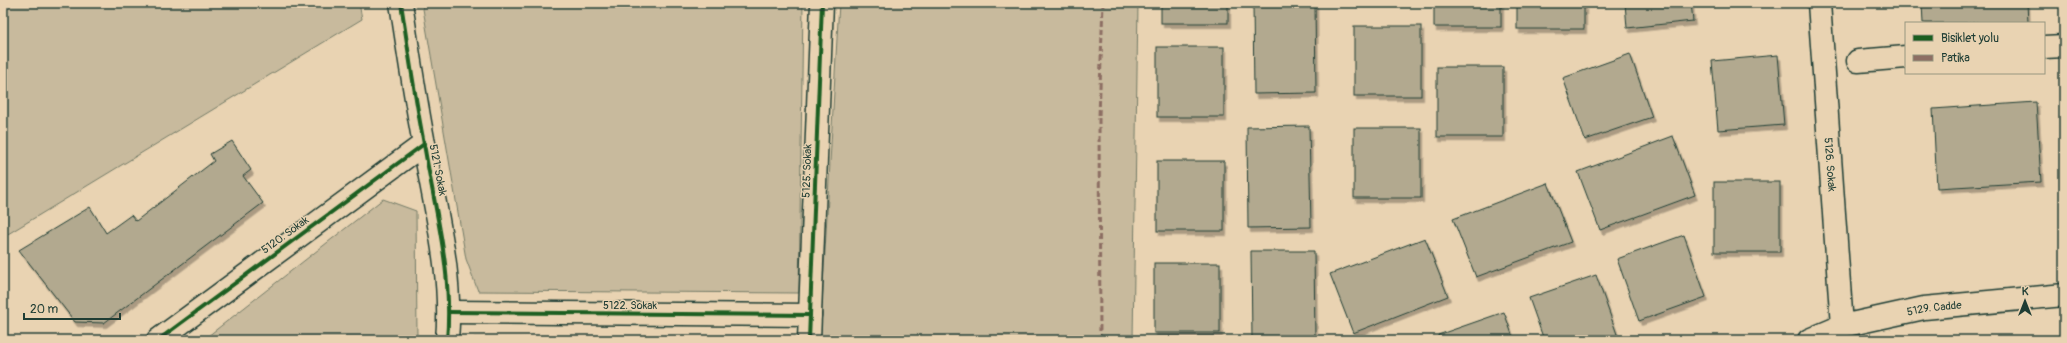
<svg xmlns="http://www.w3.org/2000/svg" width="2067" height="343" viewBox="0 0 2067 343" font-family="Pangolin,sans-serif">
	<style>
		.green { fill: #c8ba9d; stroke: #747c68 }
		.building { fill: #b2a98f; stroke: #1f3d34; filter: url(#shadow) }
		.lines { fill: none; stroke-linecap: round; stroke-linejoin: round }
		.minor-casing { stroke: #1f3d34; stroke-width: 25 }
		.minor { stroke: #e9d3b2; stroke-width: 22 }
		.quiet { stroke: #8d6e63; stroke-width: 3; stroke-dasharray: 6 3; stroke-linecap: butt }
		.cycleway-casing { stroke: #e9d3b2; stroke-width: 6 }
		.cycleway { stroke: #1b5e20; stroke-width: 4 }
		.labels { text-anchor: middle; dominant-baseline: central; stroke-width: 3; stroke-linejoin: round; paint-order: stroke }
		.street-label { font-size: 11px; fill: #1f3d34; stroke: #e9d3b2 }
	</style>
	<defs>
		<filter id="shadow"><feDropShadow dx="2.5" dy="4.5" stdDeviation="0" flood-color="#0004"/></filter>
	</defs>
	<rect width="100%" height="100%" fill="#e9d3b2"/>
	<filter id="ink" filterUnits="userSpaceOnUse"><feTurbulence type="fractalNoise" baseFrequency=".025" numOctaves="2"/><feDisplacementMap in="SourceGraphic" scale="8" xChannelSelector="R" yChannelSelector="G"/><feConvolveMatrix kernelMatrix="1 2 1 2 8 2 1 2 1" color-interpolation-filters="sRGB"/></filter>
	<g filter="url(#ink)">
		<g class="green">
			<path d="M3,3H359L362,19L3,237Z"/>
			<path d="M422,3H803L799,293L478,291L466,259Z"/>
			<path d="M839,3H1138L1133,340H820Z"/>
			<path d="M383,199L416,211L417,340H203Z"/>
			<path d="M474,338L684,340H474Z"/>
		</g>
		<g class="building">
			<rect x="1161" y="3" width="67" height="20"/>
			<path d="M1253,3H1315L1316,93L1254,94Z"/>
			<rect x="1434" y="3" width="67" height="24"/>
			<rect x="1517" y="3" width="67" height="26"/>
			<path d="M1625,3H1691L1693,21L1627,28Z"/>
			<path d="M1922,3H2027L2028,23H1923Z"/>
			<rect x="1354" y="26" width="67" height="70"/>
			<rect x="1157" y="47" width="67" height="70"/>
			<path d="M1630,54L1652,117L1585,140L1563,78Z"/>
			<path d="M1778,55L1784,125L1718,130L1712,61Z"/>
			<rect x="1437" y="67" width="66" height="70"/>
			<path d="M2036,102L2041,182L1937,188L1933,109Z"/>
			<path d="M1309,126L1311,227L1248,228L1247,127Z"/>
			<rect x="1354" y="128" width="67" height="70"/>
			<path d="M1673,136L1695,195L1600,230L1578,172Z"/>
			<path d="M232,141L251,170L243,176L263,203L104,323L75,322L19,250L90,207L106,233L131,215L136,221L214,161L210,154Z"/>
			<rect x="1157" y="161" width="67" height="70"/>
			<rect x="1714" y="182" width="66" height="70"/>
			<path d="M1548,183L1571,242L1476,277L1453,219Z"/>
			<path d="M1684,235L1706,297L1639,321L1617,259Z"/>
			<path d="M1425,238L1448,296L1353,333L1330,274Z"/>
			<path d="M1251,251H1314L1315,340H1252Z"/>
			<rect x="1154" y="263" width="66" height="70"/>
			<path d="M1596,275L1618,337L1609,340H1544L1529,298Z"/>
			<path d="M1504,312L1514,340H1439L1438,335Z"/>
		</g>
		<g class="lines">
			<defs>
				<g id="minor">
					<path d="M401,3C408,50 415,97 424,144C435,211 453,272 447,340"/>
					<path id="s1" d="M1819,3L1842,326"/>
					<path d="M2044,47L2064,46"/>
					<path d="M1858,61L1906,57"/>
					<path d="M449,312L810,315"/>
					<path d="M158,340L424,144"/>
					<path d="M809,340L822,3"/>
					<path id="s2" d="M1809,340L1842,326L1924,308L2064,295"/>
				</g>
			</defs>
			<use href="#minor" class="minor-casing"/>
			<use href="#minor" class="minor"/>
			<path class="quiet" d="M1100,340L1099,117L1103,3"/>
			<defs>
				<g id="cycleway">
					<path d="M401,3C408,50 415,97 424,144C435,211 453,272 447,340"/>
					<path d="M449,312L810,315"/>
					<path d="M158,340L424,144"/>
					<path d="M809,340L822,3"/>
				</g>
			</defs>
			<use href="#cycleway" class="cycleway-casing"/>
			<use href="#cycleway" class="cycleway"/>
		</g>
	</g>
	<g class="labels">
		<g class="street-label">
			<text stroke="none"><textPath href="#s1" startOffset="162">5126. Sokak</textPath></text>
			<text transform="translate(438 170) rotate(79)">5121. Sokak</text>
			<text transform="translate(807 171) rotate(-88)">5125. Sokak</text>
			<text transform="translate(285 235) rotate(-36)">5120. Sokak</text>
			<text x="630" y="305">5122. Sokak</text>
			<text stroke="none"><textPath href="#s2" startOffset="130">5129. Cadde</textPath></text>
		</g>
	</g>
	<rect width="2067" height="343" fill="none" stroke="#e9d3b2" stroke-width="16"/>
	<rect x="8" y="8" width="2051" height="327" fill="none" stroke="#1f3d34" stroke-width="1.5" filter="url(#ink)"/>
	<rect x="1905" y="22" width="140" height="52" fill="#e9d3b2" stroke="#989780"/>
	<rect x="1913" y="35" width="20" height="6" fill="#1b5e20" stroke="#989780"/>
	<text x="1941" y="42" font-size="12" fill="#1f3d34">Bisiklet yolu</text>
	<rect x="1913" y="55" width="20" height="6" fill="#8d6e63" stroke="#989780"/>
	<text x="1941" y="62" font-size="12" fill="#1f3d34">Patika</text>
	<g transform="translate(2025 301)" stroke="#e9d3b2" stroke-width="3" paint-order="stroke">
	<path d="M0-3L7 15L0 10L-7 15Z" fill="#1f3d34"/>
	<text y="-6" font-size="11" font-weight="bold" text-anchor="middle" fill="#1f3d34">K</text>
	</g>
	<path d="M24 313v6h96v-6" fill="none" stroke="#1f3d34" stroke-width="2"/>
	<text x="30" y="313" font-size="12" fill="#1f3d34" stroke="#e9d3b2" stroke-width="3" paint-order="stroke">20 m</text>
</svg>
